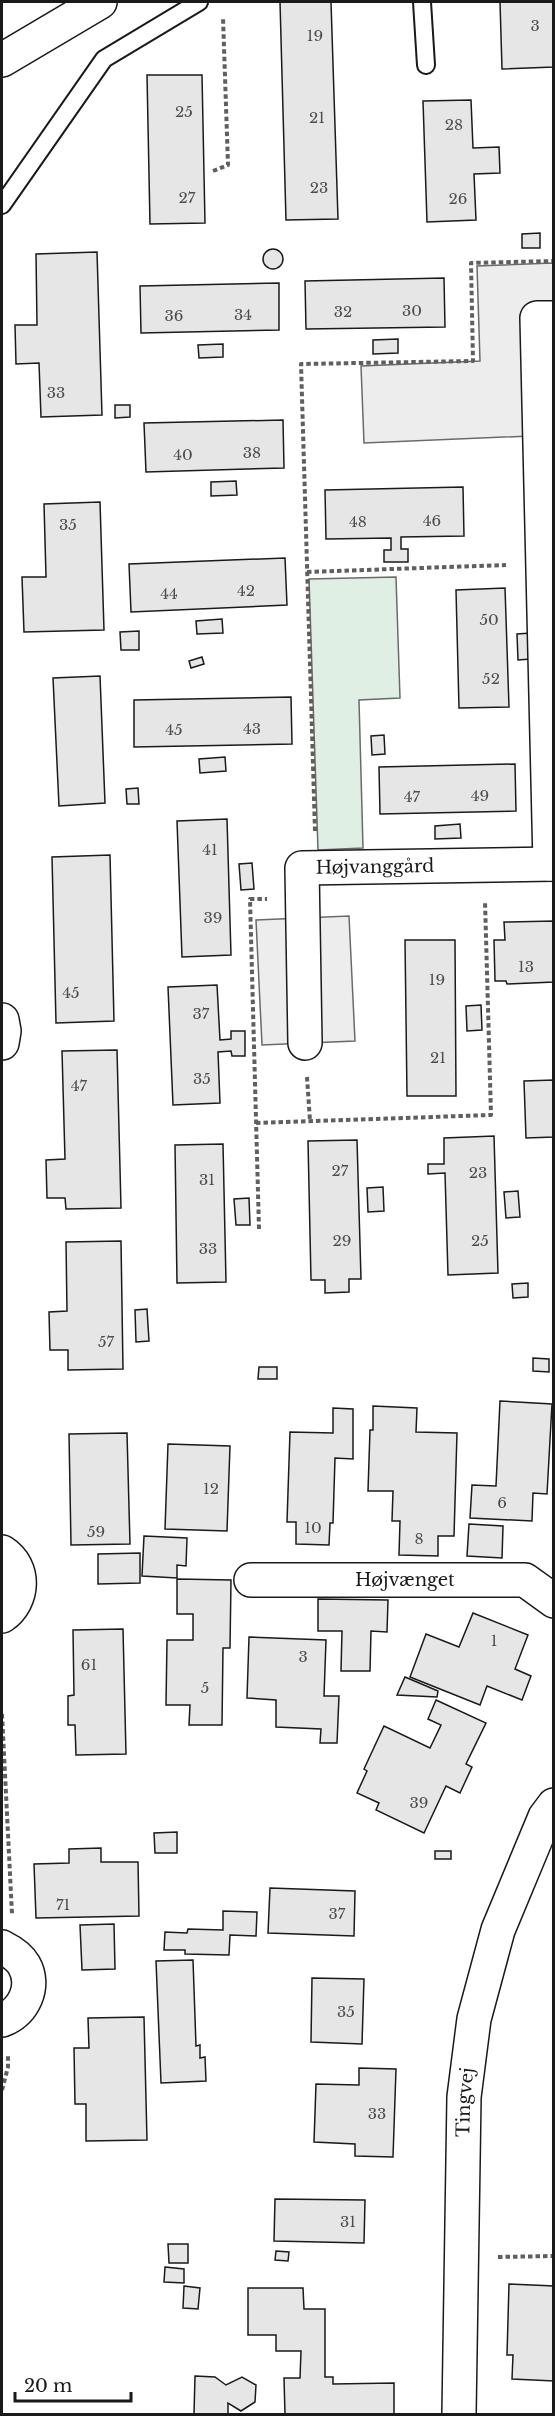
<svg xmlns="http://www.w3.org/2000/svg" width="555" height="2416" viewBox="0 0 555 2416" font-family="'Libre Baskerville',serif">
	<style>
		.green { fill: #e0efe3; stroke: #6a6a6a; stroke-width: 1.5 }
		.parking { fill: #ededed; stroke: #6a6a6a; stroke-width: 1.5 }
		.building { fill: #e6e6e6; stroke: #1a1a1a; stroke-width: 1.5 }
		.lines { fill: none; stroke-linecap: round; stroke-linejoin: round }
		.service-casing { stroke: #1a1a1a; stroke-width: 20 }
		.minor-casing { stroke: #1a1a1a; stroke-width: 36 }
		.tertiary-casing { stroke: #1a1a1a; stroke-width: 36 }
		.path { stroke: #5f5f5f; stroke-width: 4; stroke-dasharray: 4.5 3; stroke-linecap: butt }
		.service { stroke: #fff; stroke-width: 16 }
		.minor { stroke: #fff; stroke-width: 33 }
		.tertiary { stroke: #fff; stroke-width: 33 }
		.labels { text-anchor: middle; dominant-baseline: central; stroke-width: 4.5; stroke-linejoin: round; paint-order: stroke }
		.number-label { font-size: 15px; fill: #4d4d4d }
		.street-label { font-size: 18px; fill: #1a1a1a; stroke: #fff }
	</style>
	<rect width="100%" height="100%" fill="#fff"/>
	<path class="green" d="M396,577L400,698L359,700L363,848L318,850L309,579Z"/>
	<g class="parking">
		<path d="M553,263V435L364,443L361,366L480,361L477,266Z"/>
		<path d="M349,916L355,1041L262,1045L256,920Z"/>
	</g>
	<g class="building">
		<path d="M280,2H331L338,219L286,220Z"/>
		<path d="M500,2H554V67L502,69Z"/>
		<path d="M147,75H202L205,223L150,224Z"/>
		<path d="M471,100L473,148L499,147L500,173L474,174L476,220L427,222L423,101Z"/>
		<path d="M540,233V248H522V234Z"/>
		<circle cx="273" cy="259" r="10"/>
		<path d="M97,252L102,415L41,417L39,363L16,364L15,325H37L36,254Z"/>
		<path d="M444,278L445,327L306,329L305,281Z"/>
		<path d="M279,283V330L141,333L140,286Z"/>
		<path d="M398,339V353L373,354V340Z"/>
		<path d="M223,344V357L199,358L198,345Z"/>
		<path d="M115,405H130V417L115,418Z"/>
		<path d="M283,420L284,468L146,472L144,423Z"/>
		<path d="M236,481L237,495L211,496V482Z"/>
		<path d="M463,487L464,536L401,537V549H408V562H384V550H391V538L326,539L325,490Z"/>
		<path d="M100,502L104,630L24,632L22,577H46L44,504Z"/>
		<path d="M285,558L287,605L131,612L129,564Z"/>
		<path d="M505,588L509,707L459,708L456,590Z"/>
		<path d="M222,619L223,633L197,634L196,621Z"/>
		<path d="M139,631V650H121L120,632Z"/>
		<path d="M531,633V659L518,660L517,634Z"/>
		<path d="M202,657L204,664L191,668L189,661Z"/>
		<path d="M100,676L105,803L59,806L53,678Z"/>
		<path d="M291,697L292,744L134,747V700Z"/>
		<path d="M384,735L385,754L372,755L371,736Z"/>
		<path d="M225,757L226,771L200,773L199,759Z"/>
		<path d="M515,764L516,811L380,814L379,767Z"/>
		<path d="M138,788L139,804H127L126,789Z"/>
		<path d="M227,819L231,955L182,957L177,821Z"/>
		<path d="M460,824L461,838L435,839V826Z"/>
		<path d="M110,855L114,1021L56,1023L52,857Z"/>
		<path d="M252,863L254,889L241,890L239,864Z"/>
		<path d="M554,921V982L507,984L506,981H495L494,940H505L504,922Z"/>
		<path d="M405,940H455L456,1096H407Z"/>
		<path d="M217,985L220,1040L231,1039V1031H245V1056H232L231,1051L218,1052L220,1103L173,1105L168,987Z"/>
		<path d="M481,1005L482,1030L467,1031L466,1006Z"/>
		<path d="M117,1050L121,1208L66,1209L65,1198H47L46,1160L65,1159L62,1051Z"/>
		<path d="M554,1080V1137L526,1138L524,1081Z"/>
		<path d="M494,1136L498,1273L448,1275L445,1173L428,1174V1164H444V1138Z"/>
		<path d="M357,1140L361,1279H349V1292L325,1293V1280H311L308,1141Z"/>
		<path d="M223,1144L226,1282L177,1283L175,1145Z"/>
		<path d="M383,1187L384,1211L368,1212L367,1188Z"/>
		<path d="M518,1191L520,1217L506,1218L504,1192Z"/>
		<path d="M249,1198L250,1225H236L234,1199Z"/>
		<path d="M121,1241L123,1369L68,1370V1350H50L49,1312L67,1311L66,1242Z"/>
		<path d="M528,1283V1297L513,1298L512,1284Z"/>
		<path d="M147,1309L149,1341L136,1342L135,1310Z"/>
		<path d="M533,1358L549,1359V1372L533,1371Z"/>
		<path d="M259,1367H277V1379H258Z"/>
		<path d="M500,1401L552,1404L547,1494L533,1493L532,1521L470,1518L472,1485L496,1486Z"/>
		<path d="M373,1406L417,1408L416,1432L457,1433L454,1536H438V1556L399,1555L400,1521H392L393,1491H368L370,1430H373Z"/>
		<path d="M333,1408L353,1409V1459L335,1458L333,1523H330L329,1545L296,1544V1522H287L290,1432L333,1433Z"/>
		<path d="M127,1433L130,1544L71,1545L69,1434Z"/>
		<path d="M168,1444L230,1446L227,1531L165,1529Z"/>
		<path d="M469,1524L503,1526L502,1558L467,1556Z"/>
		<path d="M144,1536L187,1538L186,1566L177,1565V1578L142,1576Z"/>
		<path d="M140,1553V1583L98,1584V1554Z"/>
		<path d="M177,1579L231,1580L230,1648H223L222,1725H189L190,1705H166L167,1640H193V1614H177Z"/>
		<path d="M318,1599L388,1600L387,1632L371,1631L370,1671H341L342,1631H318Z"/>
		<path d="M473,1613L528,1635L515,1669L531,1676L522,1700L487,1686L480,1705L410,1677L426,1634L459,1647Z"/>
		<path d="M123,1629L126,1754L76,1755L75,1725H68V1696L74,1695L73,1630Z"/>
		<path d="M249,1637L326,1640L324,1696H339L337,1743H320L321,1729L276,1727V1700L247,1698Z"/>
		<path d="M405,1677L438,1691L437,1697L397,1695Z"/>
		<path d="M436,1700L486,1723L466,1764L472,1767L460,1793L446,1786L424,1833L376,1810L379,1803L357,1793L367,1771L364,1769L384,1726L430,1748L441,1725L428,1719Z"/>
		<path d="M177,1832V1853H155L154,1833Z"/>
		<path d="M101,1848V1862H138L139,1916L36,1918L34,1864L69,1863V1849Z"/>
		<rect x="435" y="1851" width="16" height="8"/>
		<path d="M270,1888L355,1891L354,1936L268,1933Z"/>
		<path d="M223,1911L257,1912L256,1936L230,1935L229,1955L185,1954V1950H164L165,1932L187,1933L188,1929L223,1930Z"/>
		<path d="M114,1924L115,1969L82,1970L80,1925Z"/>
		<path d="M193,1960L196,2046L200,2045V2058L205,2057L206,2081L161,2083L156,1961Z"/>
		<path d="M312,1978L364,1979L362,2044L311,2042Z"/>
		<path d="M144,2017L147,2140L86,2141V2104H75L74,2048H89L88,2018Z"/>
		<path d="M359,2068L396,2069L393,2157L355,2156V2144L314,2142L316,2084L359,2085Z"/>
		<path d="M275,2199L365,2200L364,2243L274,2241Z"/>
		<path d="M168,2244H188V2263H169Z"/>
		<path d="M276,2251L289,2252L288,2261L275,2260Z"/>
		<path d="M165,2267L184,2269V2283L164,2282Z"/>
		<path d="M509,2284L554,2286V2381L512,2379L513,2355H507Z"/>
		<path d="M184,2286L200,2288L198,2309L183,2308Z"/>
		<path d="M248,2288H303L304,2309H325V2377H333V2384L394,2383V2414H285L284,2378H300L301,2351H276V2335H248Z"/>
		<path d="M195,2376L215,2377L226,2385L242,2377L256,2385L255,2402L241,2411L228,2403V2414H194Z"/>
	</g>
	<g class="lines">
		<defs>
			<g id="service">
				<path d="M422,2L426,65"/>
				<path d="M2,205L104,59L199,2"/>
			</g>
			<g id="minor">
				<path d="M2,60L100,2"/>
				<path d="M550,864L537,318H554"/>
				<path d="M2,1020L4,1031L2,1043"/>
				<path id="s1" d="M305,1043L302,868L554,864"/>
				<path d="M2,1552C26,1567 24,1601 2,1616"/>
				<path id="s2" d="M251,1580H525L554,1601"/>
				<path d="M2,1947C10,1951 19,1956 24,1965C36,1986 24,2012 2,2020"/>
			</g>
			<g id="tertiary">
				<path id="s3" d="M459,2414L464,2097L474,2019L498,1930L545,1817L554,1805"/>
			</g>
		</defs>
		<use href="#service" class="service-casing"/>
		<use href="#minor" class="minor-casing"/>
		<use href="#tertiary" class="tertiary-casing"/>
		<g class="path">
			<path d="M213,171L228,165L223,17"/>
			<path d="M307,572L506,565"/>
			<path d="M315,831L301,364L473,361L471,263L554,261"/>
			<path d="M307,1077L310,1121"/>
			<path d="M256,1123L491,1115L485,901"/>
			<path d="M259,1229L250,899H267"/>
			<path d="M2,1714L12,1914"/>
			<path d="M2,2090L8,2067V2054"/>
			<path d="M498,2257L554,2256"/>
		</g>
		<use href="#service" class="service"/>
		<use href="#minor" class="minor"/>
		<use href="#tertiary" class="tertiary"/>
	</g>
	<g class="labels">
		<g class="number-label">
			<text x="535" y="25">3</text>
			<text x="315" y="35">19</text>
			<text x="184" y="111">25</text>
			<text x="317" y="117">21</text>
			<text x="454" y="124">28</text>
			<text x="319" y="187">23</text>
			<text x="187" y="197">27</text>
			<text x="458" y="198">26</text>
			<text x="412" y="310">30</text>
			<text x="343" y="311">32</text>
			<text x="243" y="314">34</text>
			<text x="174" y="315">36</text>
			<text x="56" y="392">33</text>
			<text x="252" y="452">38</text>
			<text x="183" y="454">40</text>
			<text x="432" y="520">46</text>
			<text x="358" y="521">48</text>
			<text x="68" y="524">35</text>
			<text x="246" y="590">42</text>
			<text x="169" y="593">44</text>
			<text x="489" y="619">50</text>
			<text x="491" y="678">52</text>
			<text x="252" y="728">43</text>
			<text x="174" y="729">45</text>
			<text x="480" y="795">49</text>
			<text x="412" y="796">47</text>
			<text x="210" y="849">41</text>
			<text x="213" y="917">39</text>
			<text x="526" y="966">13</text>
			<text x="437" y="979">19</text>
			<text x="71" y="992">45</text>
			<text x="201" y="1013">37</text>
			<text x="438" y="1057">21</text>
			<text x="202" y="1078">35</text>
			<text x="79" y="1085">47</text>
			<text x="340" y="1170">27</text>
			<text x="478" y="1172">23</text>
			<text x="207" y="1179">31</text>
			<text x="342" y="1240">29</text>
			<text x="480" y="1240">25</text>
			<text x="208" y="1248">33</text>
			<text x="106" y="1341">57</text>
			<text x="211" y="1488">12</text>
			<text x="502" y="1502">6</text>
			<text x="313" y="1527">10</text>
			<text x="96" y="1531">59</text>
			<text x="419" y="1538">8</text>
			<text x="494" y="1640">1</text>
			<text x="303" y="1656">3</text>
			<text x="89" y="1664">61</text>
			<text x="205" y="1687">5</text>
			<text x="419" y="1802">39</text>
			<text x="63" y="1904">71</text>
			<text x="337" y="1913">37</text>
			<text x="346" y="2011">35</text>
			<text x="377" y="2113">33</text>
			<text x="348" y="2221">31</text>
		</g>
		<g class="street-label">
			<text stroke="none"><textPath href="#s1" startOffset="248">Højvanggård</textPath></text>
			<text stroke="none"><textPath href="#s2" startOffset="154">Højvænget</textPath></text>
			<text stroke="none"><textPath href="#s3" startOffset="312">Tingvej</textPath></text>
		</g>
	</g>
	<rect width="555" height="2416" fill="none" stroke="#1a1a1a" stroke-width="6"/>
	<path d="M15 2392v9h116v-9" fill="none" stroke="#1a1a1a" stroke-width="3"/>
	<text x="24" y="2392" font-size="18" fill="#1a1a1a" stroke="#ffffff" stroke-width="4.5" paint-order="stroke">20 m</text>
</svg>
